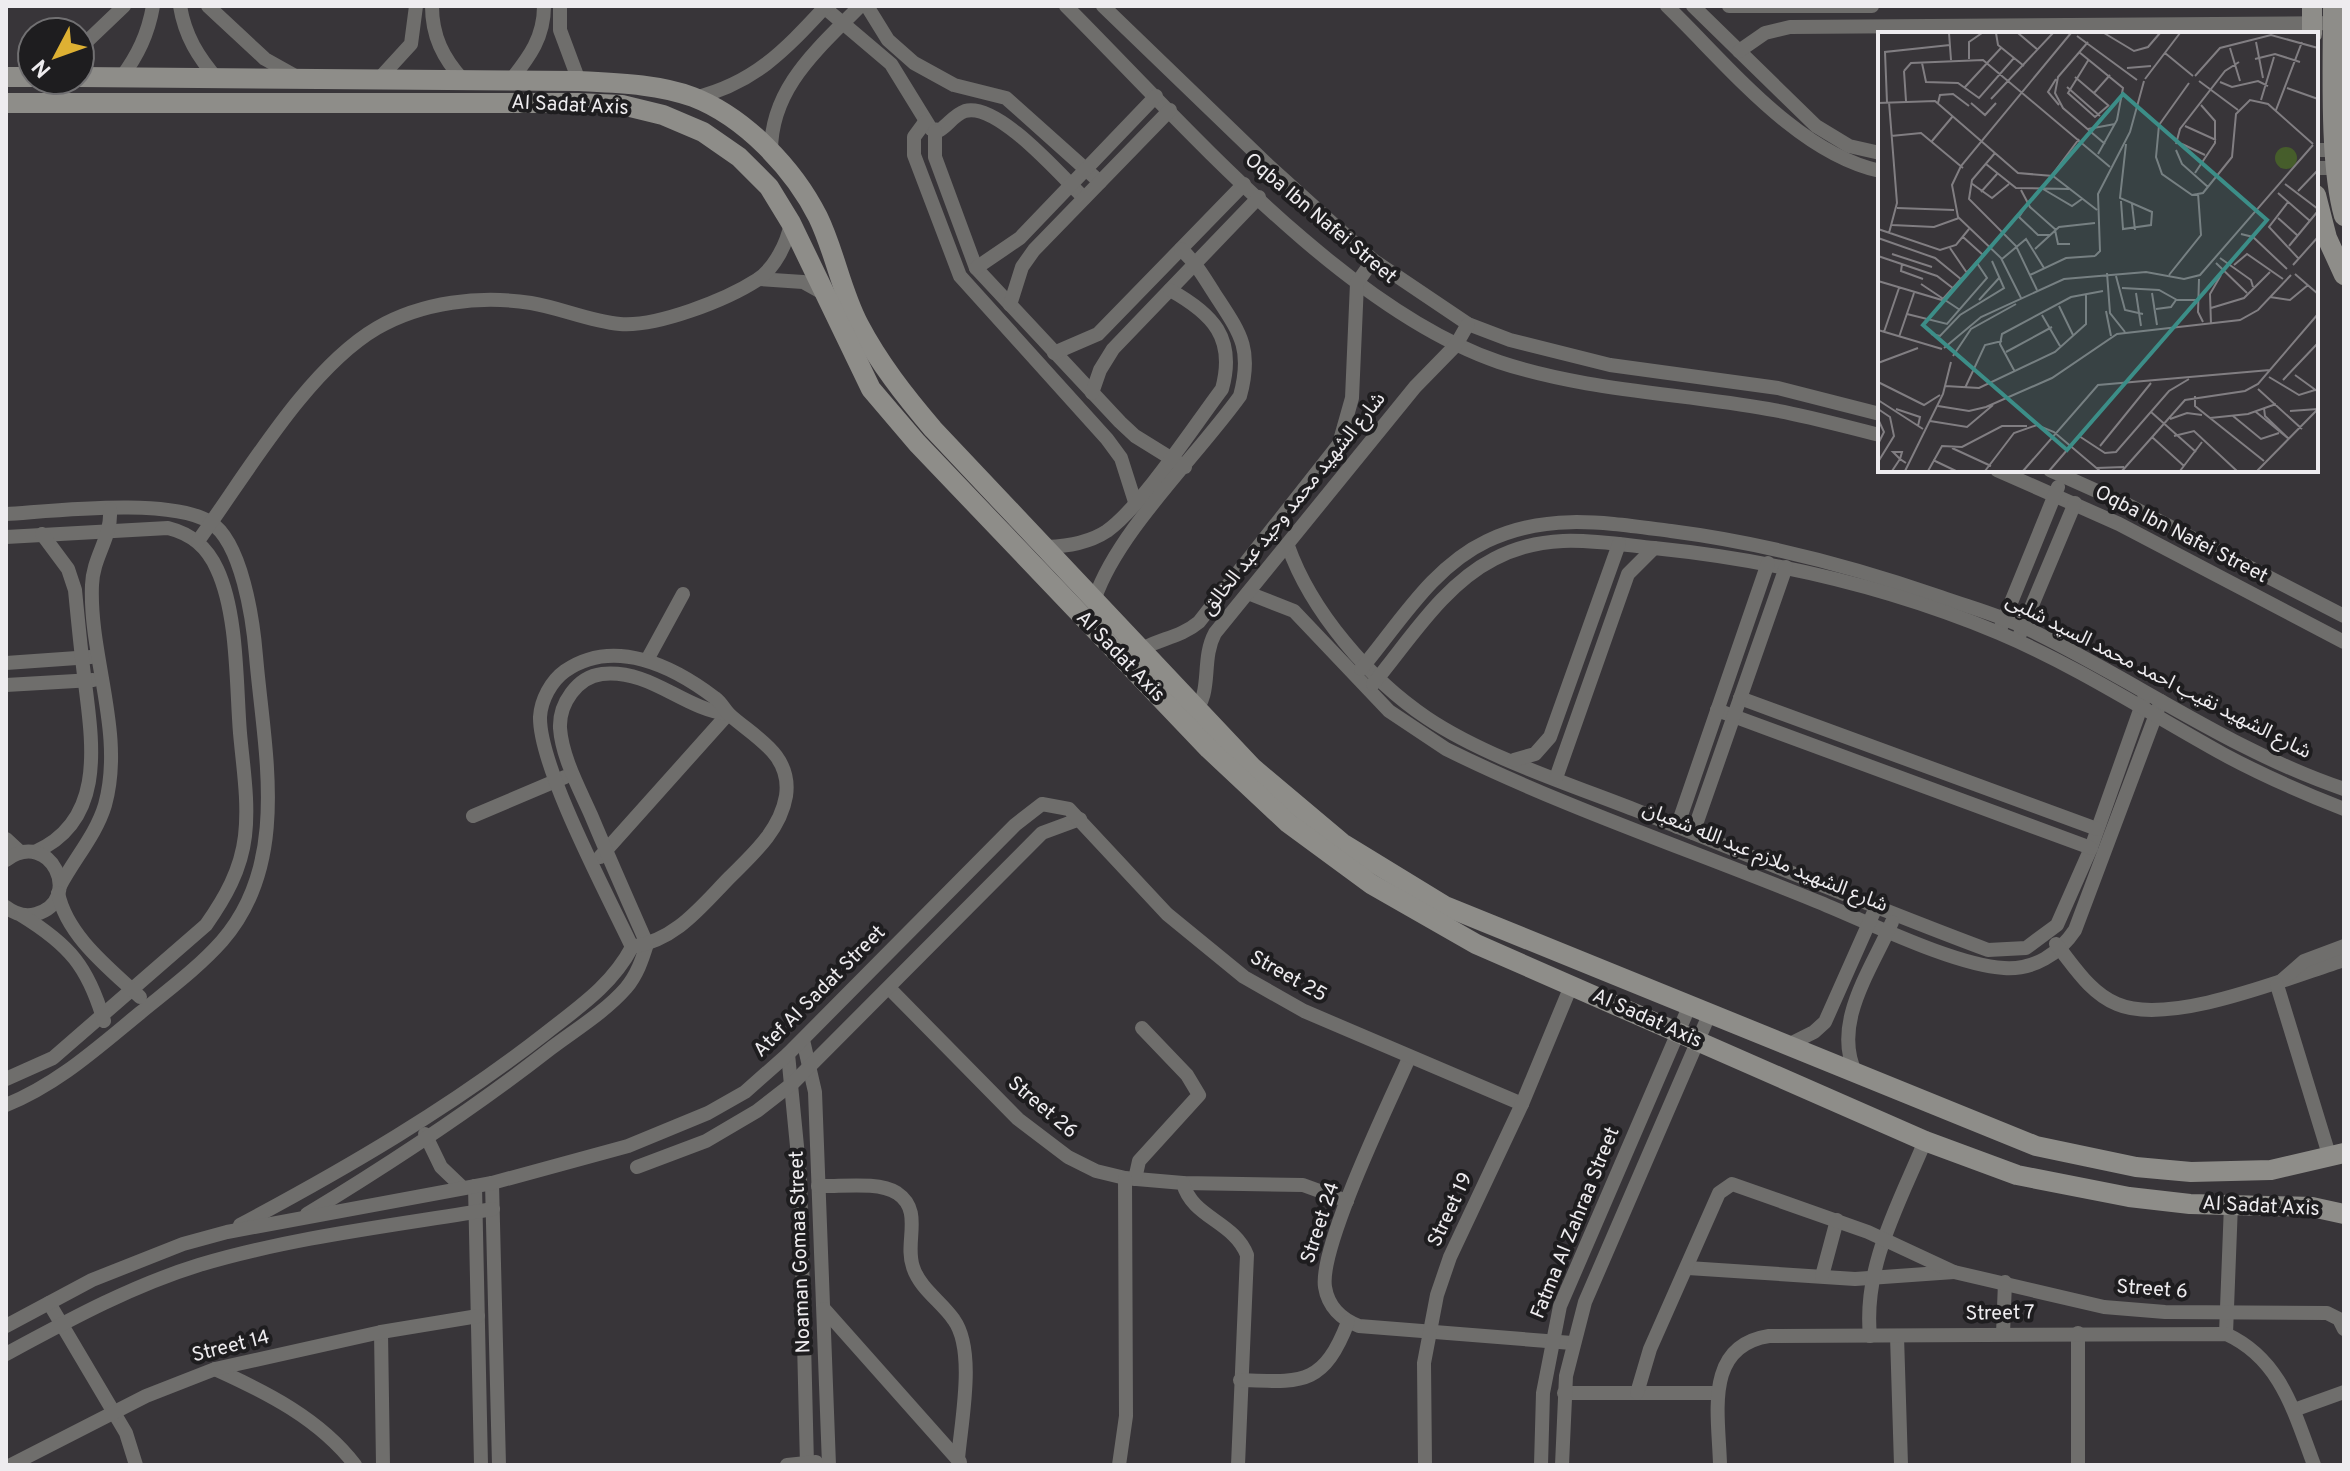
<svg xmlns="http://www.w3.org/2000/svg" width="2350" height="1471" viewBox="0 0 2350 1471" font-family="Overpass,'Noto Sans Arabic',sans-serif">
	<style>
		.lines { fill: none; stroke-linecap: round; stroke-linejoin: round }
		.street { stroke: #6f6e6c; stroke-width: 14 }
		.secondary { stroke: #8e8d89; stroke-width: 20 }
		.labels { text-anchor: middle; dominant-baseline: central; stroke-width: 8; stroke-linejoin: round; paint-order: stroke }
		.street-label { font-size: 20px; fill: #eeecef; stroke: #1e1d1f }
		.inset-road { fill: none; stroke: #817e82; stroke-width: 2 }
		.view { fill: #3c8e88; fill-opacity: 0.15; stroke: #3c8e88; stroke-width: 4 }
		.inset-edge { fill: none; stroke: #eeecef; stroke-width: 4 }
	</style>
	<rect width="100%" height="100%" fill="#383539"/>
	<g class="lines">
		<g class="street">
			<path d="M180,6C185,36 198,57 218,80"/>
			<path d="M208,6L265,59L299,78"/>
			<path d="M432,6C432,36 443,58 463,80"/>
			<path d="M560,6V30L579,81"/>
			<path d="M867,6L888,40L914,63L954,85L1006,98L1100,182"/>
			<path d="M1066,6C1182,122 1343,309 1499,362C1586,391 1678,393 1768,409C1805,415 1843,426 1880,435"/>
			<path d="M1103,6L1270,167L1373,260L1468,324L1510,340L1610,365L1778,388L1880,414"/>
			<path d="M1667,6C1727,64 1797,153 1880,171"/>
			<path d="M1693,6L1816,126L1849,146L1880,153"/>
			<path d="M1729,6H1872"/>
			<path d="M825,8L891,64L931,129L940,130C949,124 954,115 965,111C998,102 1061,176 1084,198"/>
			<path d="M80,48L124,6"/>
			<path d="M1739,51L1765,33L1790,27L2344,23"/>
			<path d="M121,78C138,55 148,34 153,6"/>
			<path d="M378,80L411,44L416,6"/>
			<path d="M511,80C530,56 544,37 544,6"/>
			<path d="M694,98C755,83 785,50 826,6"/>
			<path d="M925,122L914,137V155L960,276L1107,439L1121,458L1135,502"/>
			<path d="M935,131V157L976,268L1120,422L1135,436L1185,467"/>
			<path d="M2316,150H2344"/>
			<path d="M771,153C770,88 818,49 860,6"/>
			<path d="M2316,168H2344"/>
			<path d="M976,268L1020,238L1156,96"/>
			<path d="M759,279L803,282L821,292"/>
			<path d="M1010,305L1022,267L1034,250L1170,110"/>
			<path d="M1054,353L1098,334L1244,184"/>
			<path d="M1092,393L1100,370L1113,349L1259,197"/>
			<path d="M1997,470L2119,524L2344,642"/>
			<path d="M2050,470L2128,505L2344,616"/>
			<path d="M6,514C54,511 170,497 210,522C242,542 253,620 256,656C264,751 291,862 222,941C198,968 168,990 140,1013C97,1048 58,1084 6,1105"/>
			<path d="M6,537L168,528C192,534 207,547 217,569C238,614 236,684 240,733C243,767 249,802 245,836C241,870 225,898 206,925L53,1058L6,1079"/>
			<path d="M198,541C246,475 307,369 377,328C422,302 480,295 531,303C561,308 589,321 620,324C657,327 726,300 757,280C775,268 787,243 791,223"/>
			<path d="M1288,546C1311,611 1369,679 1427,718C1485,757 1572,785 1638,811C1754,857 1870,906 1988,950L2026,948L2057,925L2091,848L2146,693"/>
			<path d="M1047,547C1068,546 1089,543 1107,531C1142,506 1194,426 1222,389C1236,338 1213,314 1170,290"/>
			<path d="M1248,593L1294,611L1389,711L1446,749C1563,807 1694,851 1816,901C1866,921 1953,965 2004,968C2034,970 2059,954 2075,930L2161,701"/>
			<path d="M1095,598C1118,531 1197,456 1240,396C1253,348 1240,333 1214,293C1204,277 1195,262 1181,249"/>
			<path d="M2001,627L2058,487"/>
			<path d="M2020,634L2075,503"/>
			<path d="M1134,654C1154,639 1179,639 1199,622L1339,444L1352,398L1357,283L1373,260"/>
			<path d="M647,660L683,594"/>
			<path d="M6,663L91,657"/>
			<path d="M1361,669C1399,624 1432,567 1487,541C1547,512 1608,523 1671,531C1765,543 1851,566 1941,597C1969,607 1999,615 2026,628C2133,679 2231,751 2344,789"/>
			<path d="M1373,684C1409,641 1443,585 1494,559C1547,531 1598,542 1654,548C1772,560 1889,587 1999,633C2077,666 2149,713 2223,754C2262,775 2303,793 2344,809"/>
			<path d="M6,685L93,680"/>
			<path d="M1740,698L2097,829"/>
			<path d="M1717,710L2091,848"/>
			<path d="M1192,715C1214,693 1200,661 1215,633L1415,387L1456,345L1468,324"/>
			<path d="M1514,760L1535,754L1550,737L1619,544"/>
			<path d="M1556,778L1628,574L1654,548"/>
			<path d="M473,816L565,777"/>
			<path d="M1677,827L1768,563"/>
			<path d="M1693,833L1786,567"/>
			<path d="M6,839L20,852"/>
			<path d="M35,852C105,821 93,746 85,683C81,652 78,621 75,590L68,569L42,534"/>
			<path d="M600,857L728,714"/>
			<path d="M6,860C51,827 84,901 36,914C25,917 15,914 6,907"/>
			<path d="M60,886C74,859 96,835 105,805C125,733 89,657 92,585C93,556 112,538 110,509"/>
			<path d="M58,893C67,936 109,968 140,997"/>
			<path d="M21,915C70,945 88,967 104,1021"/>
			<path d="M2056,944C2074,966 2090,993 2117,1004C2170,1027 2290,977 2344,960"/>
			<path d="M2280,982L2304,961L2344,946"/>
			<path d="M2277,985L2330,1158"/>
			<path d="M889,988L1018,1119L1068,1157L1096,1171L1125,1178L1183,1183L1303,1185L1347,1201"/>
			<path d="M803,1040L815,1092L829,1465"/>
			<path d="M1786,1046L1814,1032L1825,1022L1873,914"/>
			<path d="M788,1054L800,1177L807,1465"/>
			<path d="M1409,1058C1390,1101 1319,1247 1325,1287C1328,1306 1341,1319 1359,1326L1572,1343"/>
			<path d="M1856,1074C1831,1023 1872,969 1892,922"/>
			<path d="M425,1134L441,1167L463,1188"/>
			<path d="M637,1167L706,1141L757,1111L793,1083L1042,833L1080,819"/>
			<path d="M1135,1179L1139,1161L1199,1095L1187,1075L1142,1028"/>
			<path d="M492,1183L499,1465"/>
			<path d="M1183,1183C1192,1218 1234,1221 1247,1255L1238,1465"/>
			<path d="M475,1186L481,1465"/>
			<path d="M818,1186C840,1187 878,1181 897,1193C924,1211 904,1242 913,1267C920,1289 942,1302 954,1320C976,1351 961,1422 958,1459"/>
			<path d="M307,1214C391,1163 472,1110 550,1049C575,1030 605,1012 626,988C637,975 642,960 647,944C628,901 609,858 591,815C579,788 562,757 560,728C559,704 577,677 602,674C651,669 683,709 728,714"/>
			<path d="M240,1225C347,1168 450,1108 546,1033C579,1007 612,985 632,947C608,896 539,767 540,717C541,700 551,681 565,671C614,637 673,666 715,698C722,703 725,711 731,716C756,738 792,755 786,796C780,831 752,855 728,879C699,909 675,940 632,947"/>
			<path d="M1688,1268L1855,1279L1954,1272"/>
			<path d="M1822,1276L1837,1220"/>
			<path d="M49,1303L126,1433L136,1465"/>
			<path d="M824,1309L960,1462"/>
			<path d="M6,1326L92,1280L183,1244L227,1232L492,1183L628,1146L708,1113L745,1092L788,1054L1015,825L1042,804L1069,809L1167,914L1244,977L1304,1011L1522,1104"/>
			<path d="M381,1332L383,1465"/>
			<path d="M2078,1333V1465"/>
			<path d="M2003,1334L2005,1282"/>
			<path d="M2226,1334L2231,1204"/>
			<path d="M1870,1336C1863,1266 1899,1204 1925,1141"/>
			<path d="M1897,1336L1901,1465"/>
			<path d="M6,1354C69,1320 131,1286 199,1265C292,1237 397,1225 493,1209"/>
			<path d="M215,1369C266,1392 320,1419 355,1465"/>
			<path d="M1240,1380C1301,1382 1323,1387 1348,1322"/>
			<path d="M1564,1393H1718"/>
			<path d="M1637,1393L1650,1349L1719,1193L1732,1184L1868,1232L1954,1272L2104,1307L2165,1312L2327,1313L2339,1319L2344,1329"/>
			<path d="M2294,1410L2344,1392"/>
			<path d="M11,1465L146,1396L215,1369L381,1332L478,1316"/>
			<path d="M787,1465L816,1462"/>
			<path d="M1119,1465L1126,1416L1125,1178"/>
			<path d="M1425,1465L1424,1363L1437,1295L1450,1257L1522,1104L1571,986"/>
			<path d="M1541,1465L1543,1393L1560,1306L1689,1007"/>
			<path d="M1562,1465L1566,1376L1585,1302L1709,1015"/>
			<path d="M1720,1465C1719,1416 1703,1346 1769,1336L2226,1334C2281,1359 2294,1412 2314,1465"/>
		</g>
		<g class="secondary">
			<path d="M2333,6C2333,63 2329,164 2344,216"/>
			<path d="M2312,34V6"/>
			<path d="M6,77H32"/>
			<path d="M80,77L579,81C617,83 658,84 693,97C745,117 794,169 818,217C835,252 841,291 859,325C879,363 905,396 933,429L1253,768L1342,843L1445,906L2036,1146L2136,1167L2191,1172L2271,1170L2344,1153"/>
			<path d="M6,103H578L622,105L663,115L703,132L739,157L769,187L791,223L871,389L917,443L1209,749L1288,823L1371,884L1476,944L1925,1141L2017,1175L2129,1197L2190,1204L2312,1207L2344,1214"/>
			<path d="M2316,195L2327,238L2344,275"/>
		</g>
	</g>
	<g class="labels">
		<g class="street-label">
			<text transform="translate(570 106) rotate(3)">Al Sadat Axis</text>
			<text transform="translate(1320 219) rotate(40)">Oqba Ibn Nafei Street</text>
			<text transform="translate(1294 504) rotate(-51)">شارع الشهيد محمد وحيد عبد الخالق</text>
			<text transform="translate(2181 535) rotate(27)">Oqba Ibn Nafei Street</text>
			<text transform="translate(1120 657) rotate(46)">Al Sadat Axis</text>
			<text transform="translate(2158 677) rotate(27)">شارع الشهيد نقيب احمد محمد السيد شلبى</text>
			<text transform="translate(1765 858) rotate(22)">شارع الشهيد ملازم عبد الله شعبان</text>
			<text transform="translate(1288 977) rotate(29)">Street 25</text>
			<text transform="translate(820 992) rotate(-45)">Atef Al Sadat Street</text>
			<text transform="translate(1647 1019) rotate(24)">Al Sadat Axis</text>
			<text transform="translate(1042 1108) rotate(40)">Street 26</text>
			<text transform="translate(2261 1207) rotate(3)">Al Sadat Axis</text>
			<text transform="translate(1451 1210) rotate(-65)">Street 19</text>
			<text transform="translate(1321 1223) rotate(-72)">Street 24</text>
			<text transform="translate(1576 1223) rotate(-68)">Fatma Al Zahraa Street</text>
			<text transform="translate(801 1252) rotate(-92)">Noaman Gomaa Street</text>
			<text transform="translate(2152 1290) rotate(4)">Street 6</text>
			<text transform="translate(2000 1314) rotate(-1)">Street 7</text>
			<text transform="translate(231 1347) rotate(-14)">Street 14</text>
		</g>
	</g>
	<g transform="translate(1878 32)">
		<rect width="440" height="440" fill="#383539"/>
		<path d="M397 126a11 11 0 1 1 22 0a11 11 0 1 1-22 0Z" fill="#465d2b"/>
		<path class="inset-road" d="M71,1L73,28M118,1L120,13L146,34M140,1L160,18M226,1L256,19L270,15L282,1M199,4L259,48M210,10L180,45L177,61L185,76L227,112M378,10L385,46M352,16L362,49M201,20L245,56L239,88L220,122M287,21L315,44M91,27V10L104,1M211,27L190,61L217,85L231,73M377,27L397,22L422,30M44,31L48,50L80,51L101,66L136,26M249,36L273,34M26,39L33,31L105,28L232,135M26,39L28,69M317,44L342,16L393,3L440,16M197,45L231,74M178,47L170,60L181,73M267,47L302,1M321,49L360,78M342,50L354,55L380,49L390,54M311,51L281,93L278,125L284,142L314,163L325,161L354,125L358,82L372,68L390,72L435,112M87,55L123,16M189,55L222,84M409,56L440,67M216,61L232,43M113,67L175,1M383,68L396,25M9,70L7,20L72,13M11,70L19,171L11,201M0,71L57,69L140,141L175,144L219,178M60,71L62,63L75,62L91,74M93,71L107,83L118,71M398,78L424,10M307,94L338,108M210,97L237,92M13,104L43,101L85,136M54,109L75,84M298,112L302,97L347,39L361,30M304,112L327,123M298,118L304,132L330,155M117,121L94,148L91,167L138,214L159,258M108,132L138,156L191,157M317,141L337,111V89L323,73M174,143L201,107M93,151L114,166L131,152M407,152L440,177M165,157L194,174L204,167M143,158L152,175L178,198M420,159L440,138M103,160L119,142M400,161L432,189M243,169L245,197L273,193L274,180L242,166L248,112M410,170L391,195L421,227M150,171L141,185L160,203H173M254,172L257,198M19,176L76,178M400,186L419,203M14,193L56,195L81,186M0,197L62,218L78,213L91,197M177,198L180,212H192M363,202L375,205L409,237M85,205L105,223M0,206L57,226L84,248M411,214L440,179M72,216L89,241M157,217L181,195L217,191M14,222L54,235M0,224L59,244L76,257M217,224L222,219L220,162L252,100L266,49M342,226L373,248L375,255M124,227L148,207L166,236M338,231L369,261M24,232L23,239L45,247M356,233L369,222L405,247M415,233L440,205M229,241L232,281L247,300M417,242L440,262M152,243L188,226L217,224M291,243L323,203L320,161M238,244L247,278L265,282M321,247L320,280L325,290M0,249L64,268L112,215M43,252L82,278M244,256L281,258L299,268M258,261L263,294M274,261L279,293M392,265L412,268L430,253M143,266L123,226L80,185L74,153L83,134L193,1M101,268L122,245M181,274L195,303M333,276L366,266L392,240M278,277L293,275L298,268H318M228,279L233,304M29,282L69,292L109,246L99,231M164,283L182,314M333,292L332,262L343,243M0,298L64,317M6,300L21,256M53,302L62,304L82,283L126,256L114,229M21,305L36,261M66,316L103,285L186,247L268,240L306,247L322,243L435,113M128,320L174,295M75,324L93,297L138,272M0,331L40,316M137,340L122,312L124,302L193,265L225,259M417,343L439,359M391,345L421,363L437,358M405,348L440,311M0,350L46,373L62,363M67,354L101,356L177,320L208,292V263M87,356L107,313L124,309M380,357L424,397M317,364V374L386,429M0,368L45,397M60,374L91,379L108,375L174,346L239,302L362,288L380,278L413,243M0,377L12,385L16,404L0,430M18,377L42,385L40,394M412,379L440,377M273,380L318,420M378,380L411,407L387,384L386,376M355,384L383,407L401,401M332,386L370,382L398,372M0,387L6,400L0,412M292,387L309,381L324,383M52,389L89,395L115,373M201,404L227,421L238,420L291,359L311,347M296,404L316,399L359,439M274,405L306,434M222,414L273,351M74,416L113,434M55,428L78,439M218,436L246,435M14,439L22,427L15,420H24L22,427L28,431M27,439L65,362L73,330M50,439L64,414L84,415L124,394H149M107,439L136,401L159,393L176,400L222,439M145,439L220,353L392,338M171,439L245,353M244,439L307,368L367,359L380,352L440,282M302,439L324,410M379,439L440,377"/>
		<path class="view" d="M245,62L389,188L189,418L45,293Z"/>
		<rect width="440" height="440" class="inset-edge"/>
	</g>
	<rect width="2350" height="1471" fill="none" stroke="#eeecef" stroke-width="16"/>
	<g transform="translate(56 56) rotate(229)"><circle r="38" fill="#1e1d1f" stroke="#717072" stroke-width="2"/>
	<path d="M0-6L14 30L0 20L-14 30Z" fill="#deb133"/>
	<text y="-12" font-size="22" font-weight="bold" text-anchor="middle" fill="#eeecef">N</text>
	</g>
</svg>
